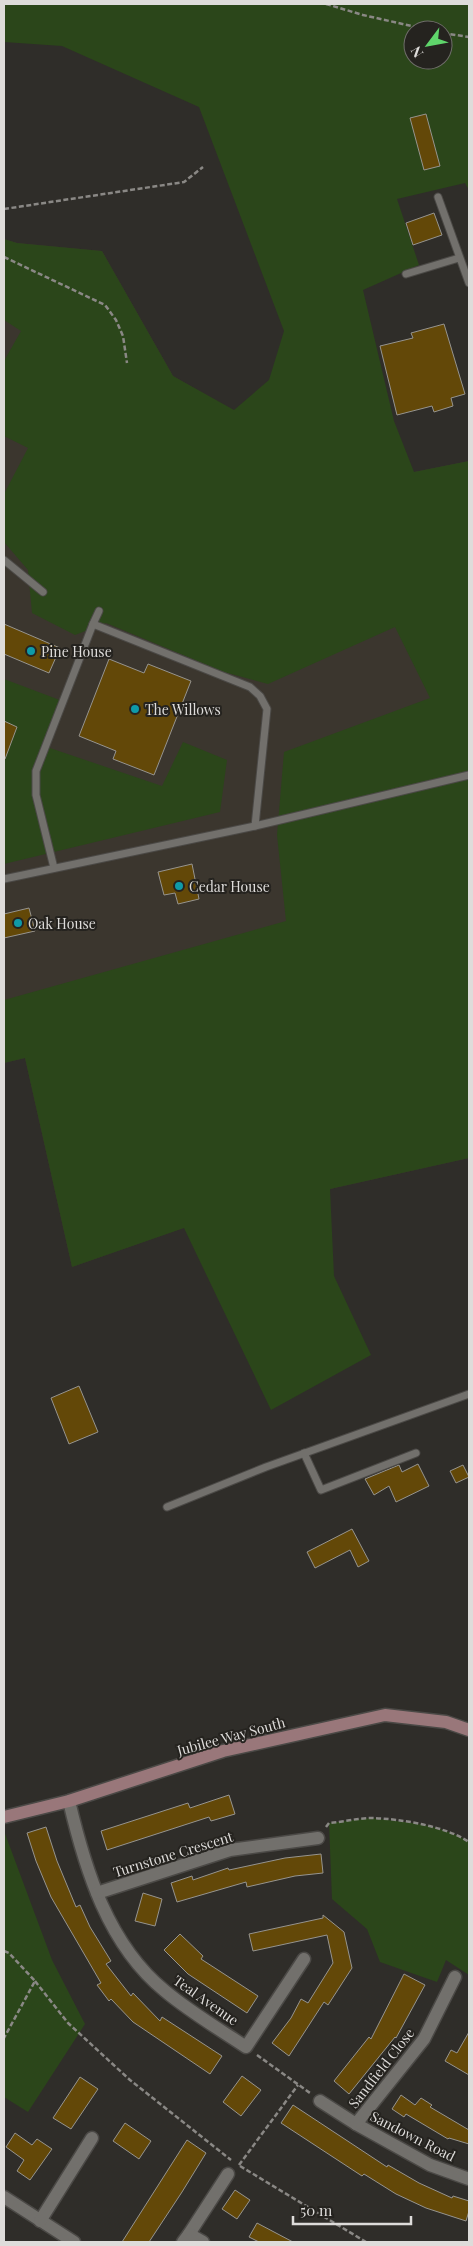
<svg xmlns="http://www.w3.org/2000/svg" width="473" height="2246" viewBox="0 0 473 2246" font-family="'Playfair Display',serif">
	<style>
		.built { fill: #3b362e }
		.green { fill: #2b461a; fill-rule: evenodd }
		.building { fill: #634808; stroke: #96948f }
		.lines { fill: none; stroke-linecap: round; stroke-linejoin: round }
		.lane-casing { stroke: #4b4946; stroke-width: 9 }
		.street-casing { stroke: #4b4946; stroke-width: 15 }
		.secondary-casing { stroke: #4b4946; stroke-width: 15 }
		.path { stroke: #8a8885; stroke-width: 2.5; stroke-dasharray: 5 2.5; stroke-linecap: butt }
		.lane { stroke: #72706c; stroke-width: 7 }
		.street { stroke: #72706c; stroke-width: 12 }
		.secondary { stroke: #99777a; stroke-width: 12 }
		.culture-dot { fill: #0f9aa8; stroke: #25231f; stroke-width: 2 }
		.labels { text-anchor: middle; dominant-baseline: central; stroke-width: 4; stroke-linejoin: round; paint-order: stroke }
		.poi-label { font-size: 14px; fill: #dedcda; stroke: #25231f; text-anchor: start }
		.street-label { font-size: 14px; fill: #dedcda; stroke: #25231f }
	</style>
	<rect width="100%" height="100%" fill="#2f2d29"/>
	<path class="built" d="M4,239L17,243L102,251L173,376L234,411L414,472L469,461V1158L330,1189L183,1228L72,1267L25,1058L4,1063Z"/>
	<g class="green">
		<path d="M4,4H469V190L465,183L397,199L419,265L363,290L394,421L414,472L469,461V1158L330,1189L334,1276L371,1355L271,1410L184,1228L72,1267L25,1058L4,1063V1000L286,921L277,835L284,752L430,698L395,627L268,684L224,672L106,623L75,635L32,613L28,570L4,542V494L28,448L4,436V361L21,331L4,320V239L17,243L102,251L173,376L234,410L269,380L284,331L199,107L62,46L4,42ZM413,30H443V60H413Z"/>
		<path d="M4,679L65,702L47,747L162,786L183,742L227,760L220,812L4,864Z"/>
		<path d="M371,1818C403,1822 442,1824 469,1842V1975L446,1960L437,1982L380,1962L367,1929L332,1899L329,1823Z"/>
		<path d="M4,1831L52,1960L85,2024L28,2112L4,2097Z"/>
	</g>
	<g class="building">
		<path d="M426,114L440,166L424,170L410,118Z"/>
		<path d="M434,213L442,235L413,245L406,223Z"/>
		<path d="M444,324L465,394L451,398L453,406L434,412L432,406L397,415L380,346L413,338L411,333Z"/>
		<path d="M4,624L60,648L49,673L4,654Z"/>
		<path d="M109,659L144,673L148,664L191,681L154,775L113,759L116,751L79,736Z"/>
		<path d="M4,721L17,727L5,759H4Z"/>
		<path d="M192,864L199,899L178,904L175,893L164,895L158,872Z"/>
		<path d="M29,908L35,931L4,938V914Z"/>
		<path d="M79,1386L98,1432L69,1444L51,1398Z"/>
		<path d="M418,1464L429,1486L396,1502L389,1486L374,1495L365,1479L399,1465L402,1472Z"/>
		<path d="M463,1465L469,1477L456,1483L450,1471Z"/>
		<path d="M352,1529L369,1561L358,1567L350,1550L315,1568L307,1552Z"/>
		<path d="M229,1795L235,1814L211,1821L209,1817L107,1850L101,1831L188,1803L190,1808Z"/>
		<path d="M46,1827L57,1861L76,1907L80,1905L90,1927L111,1961L106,1964L131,1996L133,1993L160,2021L162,2017L222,2056L210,2074L133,2022L111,1999L109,2001L97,1985L101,1983L51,1897L36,1861L27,1833Z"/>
		<path d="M321,1854L323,1873L295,1876L247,1887L246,1882L177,1902L171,1883L192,1876L193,1880L228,1868L229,1870L285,1858Z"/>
		<path d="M143,1893L162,1899L155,1926L135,1921Z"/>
		<path d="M323,1915L344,1932L352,1968L328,2005L324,2002L289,2056L272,2043L291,2018L301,1999L308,2003L333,1963L327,1935L253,1951L249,1934L323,1918Z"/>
		<path d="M180,1934L203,1956L201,1959L258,1996L247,2013L188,1974L164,1950Z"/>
		<path d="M404,1974L425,1985L396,2038L395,2037L349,2094L334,2081L369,2037L371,2039Z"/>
		<path d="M469,2032V2075L445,2061L451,2050L457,2053Z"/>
		<path d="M242,2076L261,2090L241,2116L223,2102Z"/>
		<path d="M80,2077L98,2089L71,2129L53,2118Z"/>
		<path d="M401,2095L415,2105L421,2098L432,2105L430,2107L469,2130V2144L449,2138L448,2139L406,2114L404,2117L392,2109Z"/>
		<path d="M293,2105L387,2167L388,2165L419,2183L452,2198L453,2196L469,2201V2211L466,2221L426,2208L396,2194L364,2174L362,2176L281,2123Z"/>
		<path d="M125,2123L151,2141L139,2159L113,2141Z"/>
		<path d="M15,2133L32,2145L37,2139L52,2149L30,2180L17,2171L24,2160L6,2147Z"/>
		<path d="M187,2140L206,2153L182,2192L149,2242H122Z"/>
		<path d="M235,2190L250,2200L237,2219L222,2209Z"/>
		<path d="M257,2223L293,2242H259L249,2237Z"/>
	</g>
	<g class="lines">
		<defs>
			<g id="lane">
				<path d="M438,197L469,283"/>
				<path d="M406,274L459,258"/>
				<path d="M4,560L43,592"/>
				<path d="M93,624L99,611"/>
				<path d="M54,868L36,795V771L93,624L250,687L260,696L267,709L255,826"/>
				<path d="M4,879L255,826L469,775"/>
				<path d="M304,1453L321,1490L416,1453"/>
				<path d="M167,1507L266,1467L469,1394"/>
			</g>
			<g id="street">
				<path d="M69,1801C85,1869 108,1945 165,1991C190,2012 219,2029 246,2047L304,1959"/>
				<path d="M97,1893L230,1850L318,1838"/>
				<path d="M320,2101L356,2124L430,2165L469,2179"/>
				<path d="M356,2124L424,2039L455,1977"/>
				<path d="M4,2197L74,2242"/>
				<path d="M40,2221L92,2138"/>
				<path d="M189,2234L228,2174"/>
				<path d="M183,2242L189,2234L203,2242"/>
			</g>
			<path id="secondary" d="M4,1817L69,1801L223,1751L385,1715L446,1722L469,1730"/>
		</defs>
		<use href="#lane" class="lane-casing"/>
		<use href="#street" class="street-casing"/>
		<use href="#secondary" class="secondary-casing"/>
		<g class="path">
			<path d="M326,4L363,15L429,30"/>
			<path d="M443,33L469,37"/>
			<path d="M4,209L184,182L203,167"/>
			<path d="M4,257L105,305L116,320L123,336L127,363"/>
			<path d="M326,1827L329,1823C343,1822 358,1818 372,1818C401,1819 445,1826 469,1842"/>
			<path d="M4,1951L9,1953L35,1981L4,2038"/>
			<path d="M35,1981L68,2023L130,2080L231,2160"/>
			<path d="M257,2055L310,2093"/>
			<path d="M239,2165L298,2085"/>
			<path d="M240,2166L366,2242"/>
		</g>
		<use href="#lane" class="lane"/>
		<use href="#street" class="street"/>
		<use href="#secondary" class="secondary"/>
	</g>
	<g class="culture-dot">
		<circle cx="31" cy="651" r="5"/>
		<circle cx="135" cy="709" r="5"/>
		<circle cx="179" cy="886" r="5"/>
		<circle cx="18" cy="923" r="5"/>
	</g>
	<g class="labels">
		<g class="poi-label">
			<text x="41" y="651">Pine House</text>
			<text x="145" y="709">The Willows</text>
			<text x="189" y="886">Cedar House</text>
			<text x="28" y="923">Oak House</text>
		</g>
		<g class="street-label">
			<text transform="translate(231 1736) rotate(-15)">Jubilee Way South</text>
			<text transform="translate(173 1854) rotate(-17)">Turnstone Crescent</text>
			<text transform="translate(206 2000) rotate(35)">Teal Avenue</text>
			<text transform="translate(381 2068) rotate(-52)">Sandfield Close</text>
			<text transform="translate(413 2136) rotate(27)">Sandown Road</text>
		</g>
	</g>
	<rect width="473" height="2246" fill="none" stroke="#dedcda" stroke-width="10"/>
	<g transform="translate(428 45) rotate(238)"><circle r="24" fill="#25231f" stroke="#6f6d6a"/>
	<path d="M0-4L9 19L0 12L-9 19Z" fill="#5fd56b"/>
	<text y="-8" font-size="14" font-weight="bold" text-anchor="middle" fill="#dedcda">N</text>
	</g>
	<path d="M293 2216v8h118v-8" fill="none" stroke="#dedcda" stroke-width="2.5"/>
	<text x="300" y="2216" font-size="15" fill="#dedcda" stroke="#25231f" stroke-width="4" paint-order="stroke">50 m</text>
</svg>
